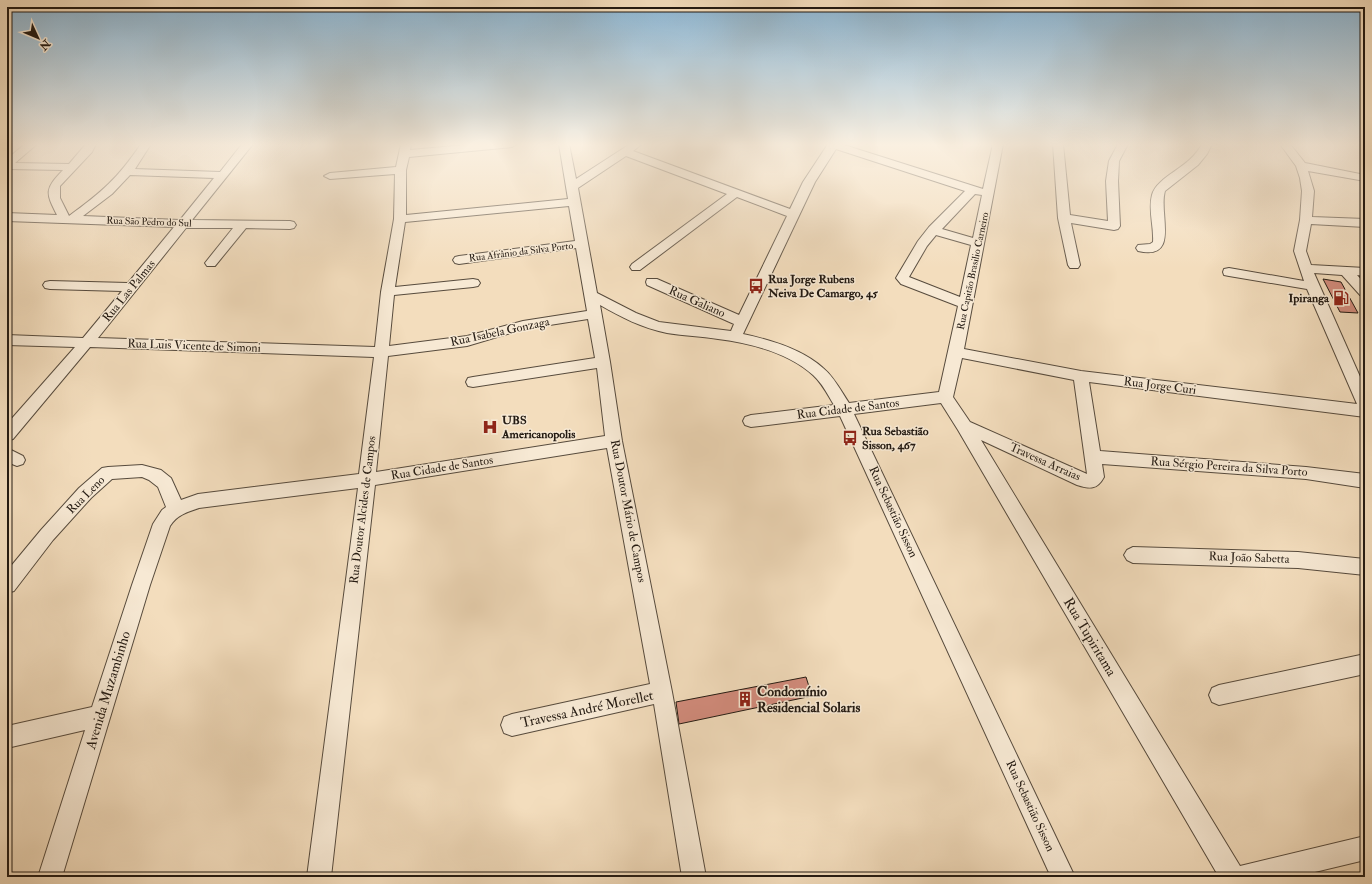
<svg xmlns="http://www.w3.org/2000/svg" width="1372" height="884" viewBox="0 0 1372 884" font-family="'IM FELL Double Pica',serif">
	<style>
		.building { fill: #d38c7d; stroke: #231a12 }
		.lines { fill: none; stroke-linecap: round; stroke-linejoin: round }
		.minor-casing { stroke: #574b3d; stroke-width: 2 }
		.minor { fill: #f7e9d4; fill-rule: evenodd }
		.labels { text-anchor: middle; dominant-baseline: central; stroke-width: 3; stroke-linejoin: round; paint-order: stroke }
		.far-street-label { font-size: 10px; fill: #231a12; stroke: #f7e9d4 }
		.poi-label { font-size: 12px; font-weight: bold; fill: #231a12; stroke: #f7e9d4; text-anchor: start }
		.street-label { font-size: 12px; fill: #231a12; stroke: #f7e9d4 }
		.near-street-label { font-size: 14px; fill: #231a12; stroke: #f7e9d4 }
		.near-poi-label { font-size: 14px; font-weight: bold; fill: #231a12; stroke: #f7e9d4; text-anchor: start }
	</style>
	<rect width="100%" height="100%" fill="#f3ddbd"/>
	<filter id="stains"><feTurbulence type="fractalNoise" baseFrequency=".005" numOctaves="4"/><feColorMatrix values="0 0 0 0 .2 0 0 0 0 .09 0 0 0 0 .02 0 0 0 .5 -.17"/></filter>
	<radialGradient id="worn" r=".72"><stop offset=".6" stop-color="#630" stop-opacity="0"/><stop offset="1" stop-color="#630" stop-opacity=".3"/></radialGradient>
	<g class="building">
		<path d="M1323,279L1341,282L1358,313L1340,312Z"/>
		<path d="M806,677L812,696L679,724L676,702Z"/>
	</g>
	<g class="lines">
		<defs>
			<g id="minor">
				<path d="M25,144H37L15,163L69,164L86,144H96L92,152L60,186V198L69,216C102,192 118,178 141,144H151L135,169L220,172L242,144H253L192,220L290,221L294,222L296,225L294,228L290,229L246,228L215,266H207L205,263L233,228H186L98,338L375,347L381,292L394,219L395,174L330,179L324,176L330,173L396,167L401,144H411L410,150L477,144H517L512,147L409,157L406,170V215L568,199L559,144H569L576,179L630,144H642L633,151L790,209L803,182L828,144H841L983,189L993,144H1003L964,349L1081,371L1357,404L1307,289L1229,276L1224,275L1223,272L1224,269L1229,268L1304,281L1294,251L1300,220L1302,191L1300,178L1296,166L1280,144H1290L1305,163L1365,175V181L1308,171L1314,191L1312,217L1365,219V227L1311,224L1306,251L1311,265L1365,268V276L1357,275L1365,284V296L1360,295L1342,275L1314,273L1365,388V417L1089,382L1100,451L1306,467L1365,474V488L1306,479L1102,464L1104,477C1097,490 1090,489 1077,485L981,440L1240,866L1365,836V860L1294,877H1219L958,430L941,403L854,414L1075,877H1051L840,416L751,427L745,425L743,421L745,417L751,415L834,405C828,395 822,383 813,375C789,353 750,343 718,339C701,336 684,336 667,333C642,328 621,317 600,305L610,362L622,441L672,692L706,877H682L654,704L512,736L504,733L501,725L504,717L512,714L650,684L607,448L375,485L331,877H307L358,488L199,508C187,512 177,515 170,526L150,585L62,877H38L85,730L7,748V726L92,707L132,585L153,524L162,510L166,507L158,487L149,480L142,477L112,479L91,498L53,540L14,591L7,593V571L41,530L79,488L102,468L108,467L142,465L161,470L171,478L181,500L198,494L359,474L374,357L90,347L13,439L7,441V424L75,347L7,345V335L83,338L122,291L50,289L45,288L43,285L45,282L50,281L128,283L174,227L7,221V213L57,215C45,192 45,189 63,170L7,169V159ZM836,149L965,191L929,227L918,241L896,278L901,284L958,306L939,392L849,403C841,391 834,377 823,368C802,349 771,340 743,334L815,182ZM626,156L727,194L632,264L630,267L632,270H640L737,197L787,216L739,315L657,279H647L646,282L647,285L734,324L731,331L659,322L636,313L597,293L578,188ZM130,175L214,178L180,220L83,216L112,194ZM975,194L982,195L973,238L942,229ZM569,206L575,241L459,256L455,257L453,260L455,263L459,264L576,248L587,311L523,321L467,336L389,346L394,295L473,287L478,286L480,283L478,280L473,279L395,287L405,222ZM936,235L971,245L960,297L909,277L927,246ZM588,319L595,358L473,377L468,378L466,382L468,386L473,387L597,368L605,436L376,472L388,356L467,346L524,329ZM962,358L1074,380L1087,474L970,422L953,397Z"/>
				<path d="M1053,144H1063L1070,215L1108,221L1106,181L1109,161L1118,144H1128L1119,161L1118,181L1120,226L1118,229L1114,230L1071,223L1080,265L1078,268H1070L1068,265L1058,218Z"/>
				<path d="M1202,144H1212L1207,154L1198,165L1165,191C1158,213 1181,261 1138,251L1136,248L1138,245L1150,244L1153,242C1154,226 1148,210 1152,195C1157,176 1190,168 1202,144Z"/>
				<path d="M7,448L23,456L25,460L23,464L17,466L7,462Z"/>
				<path d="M1133,547L1298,552L1365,559V575L1298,568L1133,563L1127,560L1124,555L1127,550Z"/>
				<path d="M1365,654V674L1219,705L1212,702L1209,695L1212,688L1219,685Z"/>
			</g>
		</defs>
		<use href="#minor" class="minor-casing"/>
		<use href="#minor" class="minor"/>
	</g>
	<linearGradient id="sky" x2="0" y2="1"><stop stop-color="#8ab6d5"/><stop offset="0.54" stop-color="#faf0e1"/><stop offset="1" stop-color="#faf0e1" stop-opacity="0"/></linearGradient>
	<rect width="1372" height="268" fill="url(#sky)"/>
	<defs>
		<symbol id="bus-bare" viewBox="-9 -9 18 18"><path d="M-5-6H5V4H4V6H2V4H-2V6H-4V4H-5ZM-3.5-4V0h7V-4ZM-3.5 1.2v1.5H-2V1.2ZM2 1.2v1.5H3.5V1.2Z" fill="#8f2418" stroke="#f7e9d4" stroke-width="2.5" paint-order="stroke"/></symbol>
		<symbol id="fuel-bare" viewBox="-9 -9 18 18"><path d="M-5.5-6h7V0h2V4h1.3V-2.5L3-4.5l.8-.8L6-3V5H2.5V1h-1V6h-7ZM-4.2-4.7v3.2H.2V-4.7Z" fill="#8f2418" stroke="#f7e9d4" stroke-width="2.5" paint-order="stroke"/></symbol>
		<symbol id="hospital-bare" viewBox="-9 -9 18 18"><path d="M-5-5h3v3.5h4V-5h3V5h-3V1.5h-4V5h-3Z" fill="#8f2418" stroke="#f7e9d4" stroke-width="2.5" paint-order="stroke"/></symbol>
		<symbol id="building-bare" viewBox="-9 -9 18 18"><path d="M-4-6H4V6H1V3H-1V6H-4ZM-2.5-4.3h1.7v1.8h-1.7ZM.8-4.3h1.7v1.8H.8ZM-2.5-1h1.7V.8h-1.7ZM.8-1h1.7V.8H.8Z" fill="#8f2418" stroke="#f7e9d4" stroke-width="2.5" paint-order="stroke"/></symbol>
	</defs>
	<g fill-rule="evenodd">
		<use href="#bus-bare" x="745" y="275" width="22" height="22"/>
		<use href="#fuel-bare" x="1330" y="287" width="22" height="22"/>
		<use href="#hospital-bare" x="479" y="416" width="22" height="22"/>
		<use href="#bus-bare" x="839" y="427" width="22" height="22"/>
		<use href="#building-bare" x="734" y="688" width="22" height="22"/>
	</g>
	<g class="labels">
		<g class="far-street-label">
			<text transform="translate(149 222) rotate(2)">Rua São Pedro do Sul</text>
			<text transform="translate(521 252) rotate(-7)">Rua Afrânio da Silva Porto</text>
			<text transform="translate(973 271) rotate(-78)">Rua Capitão Brasilio Carneiro</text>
		</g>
		<g class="poi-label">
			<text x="768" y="279">Rua Jorge Rubens<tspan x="768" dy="14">Neiva De Camargo, 45</tspan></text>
			<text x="1329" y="298" text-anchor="end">Ipiranga</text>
			<text x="502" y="420">UBS<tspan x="502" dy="14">Americanopolis</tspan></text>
			<text x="862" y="431">Rua Sebastião<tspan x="862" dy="14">Sisson, 467</tspan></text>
		</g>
		<g class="street-label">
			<text transform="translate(129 291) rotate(-51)">Rua Las Palmas</text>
			<text transform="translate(697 302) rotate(24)">Rua Galiano</text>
			<text transform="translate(500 332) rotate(-12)">Rua Isabela Gonzaga</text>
			<text transform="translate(194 346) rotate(2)">Rua Luis Vicente de Simoni</text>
			<text transform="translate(1160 386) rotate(7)">Rua Jorge Curi</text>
			<text transform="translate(848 409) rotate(-7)">Rua Cidade de Santos</text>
			<text transform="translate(1045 462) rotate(24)">Travessa Arraias</text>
			<text transform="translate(1229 467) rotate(4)">Rua Sérgio Pereira da Silva Porto</text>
			<text transform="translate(442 468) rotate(-9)">Rua Cidade de Santos</text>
			<text transform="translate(86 495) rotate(-45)">Rua Leno</text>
			<text transform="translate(363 510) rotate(-83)">Rua Doutor Alcides de Campos</text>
			<text transform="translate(628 511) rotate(79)">Rua Doutor Mário de Campos</text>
			<text transform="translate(893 512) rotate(65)">Rua Sebastião Sisson</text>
			<text transform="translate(1249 558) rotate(2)">Rua João Sabetta</text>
			<text transform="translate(1030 806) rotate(65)">Rua Sebastião Sisson</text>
		</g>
		<g class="near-street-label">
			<text transform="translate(1090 637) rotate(59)">Rua Tupiritama</text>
			<text transform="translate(108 690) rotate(-73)">Avenida Muzambinho</text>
			<text transform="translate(587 709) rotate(-12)">Travessa André Morellet</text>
		</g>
		<g class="near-poi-label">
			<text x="757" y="691">Condomínio<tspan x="757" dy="16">Residencial Solaris</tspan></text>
		</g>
	</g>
	<rect width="1372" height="884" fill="none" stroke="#f3ddbd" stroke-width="24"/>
	<rect x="8" y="8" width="1356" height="868" fill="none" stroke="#231a12" stroke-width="2"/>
	<rect x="12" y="12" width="1348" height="860" fill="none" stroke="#231a12"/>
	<g transform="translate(38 38) rotate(134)" stroke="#f7e9d4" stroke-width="3" paint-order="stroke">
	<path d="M0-3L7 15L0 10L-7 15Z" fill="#231a12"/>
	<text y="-6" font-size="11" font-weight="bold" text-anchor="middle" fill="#231a12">N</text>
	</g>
	<rect width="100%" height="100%" filter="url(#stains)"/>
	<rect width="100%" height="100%" fill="url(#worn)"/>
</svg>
